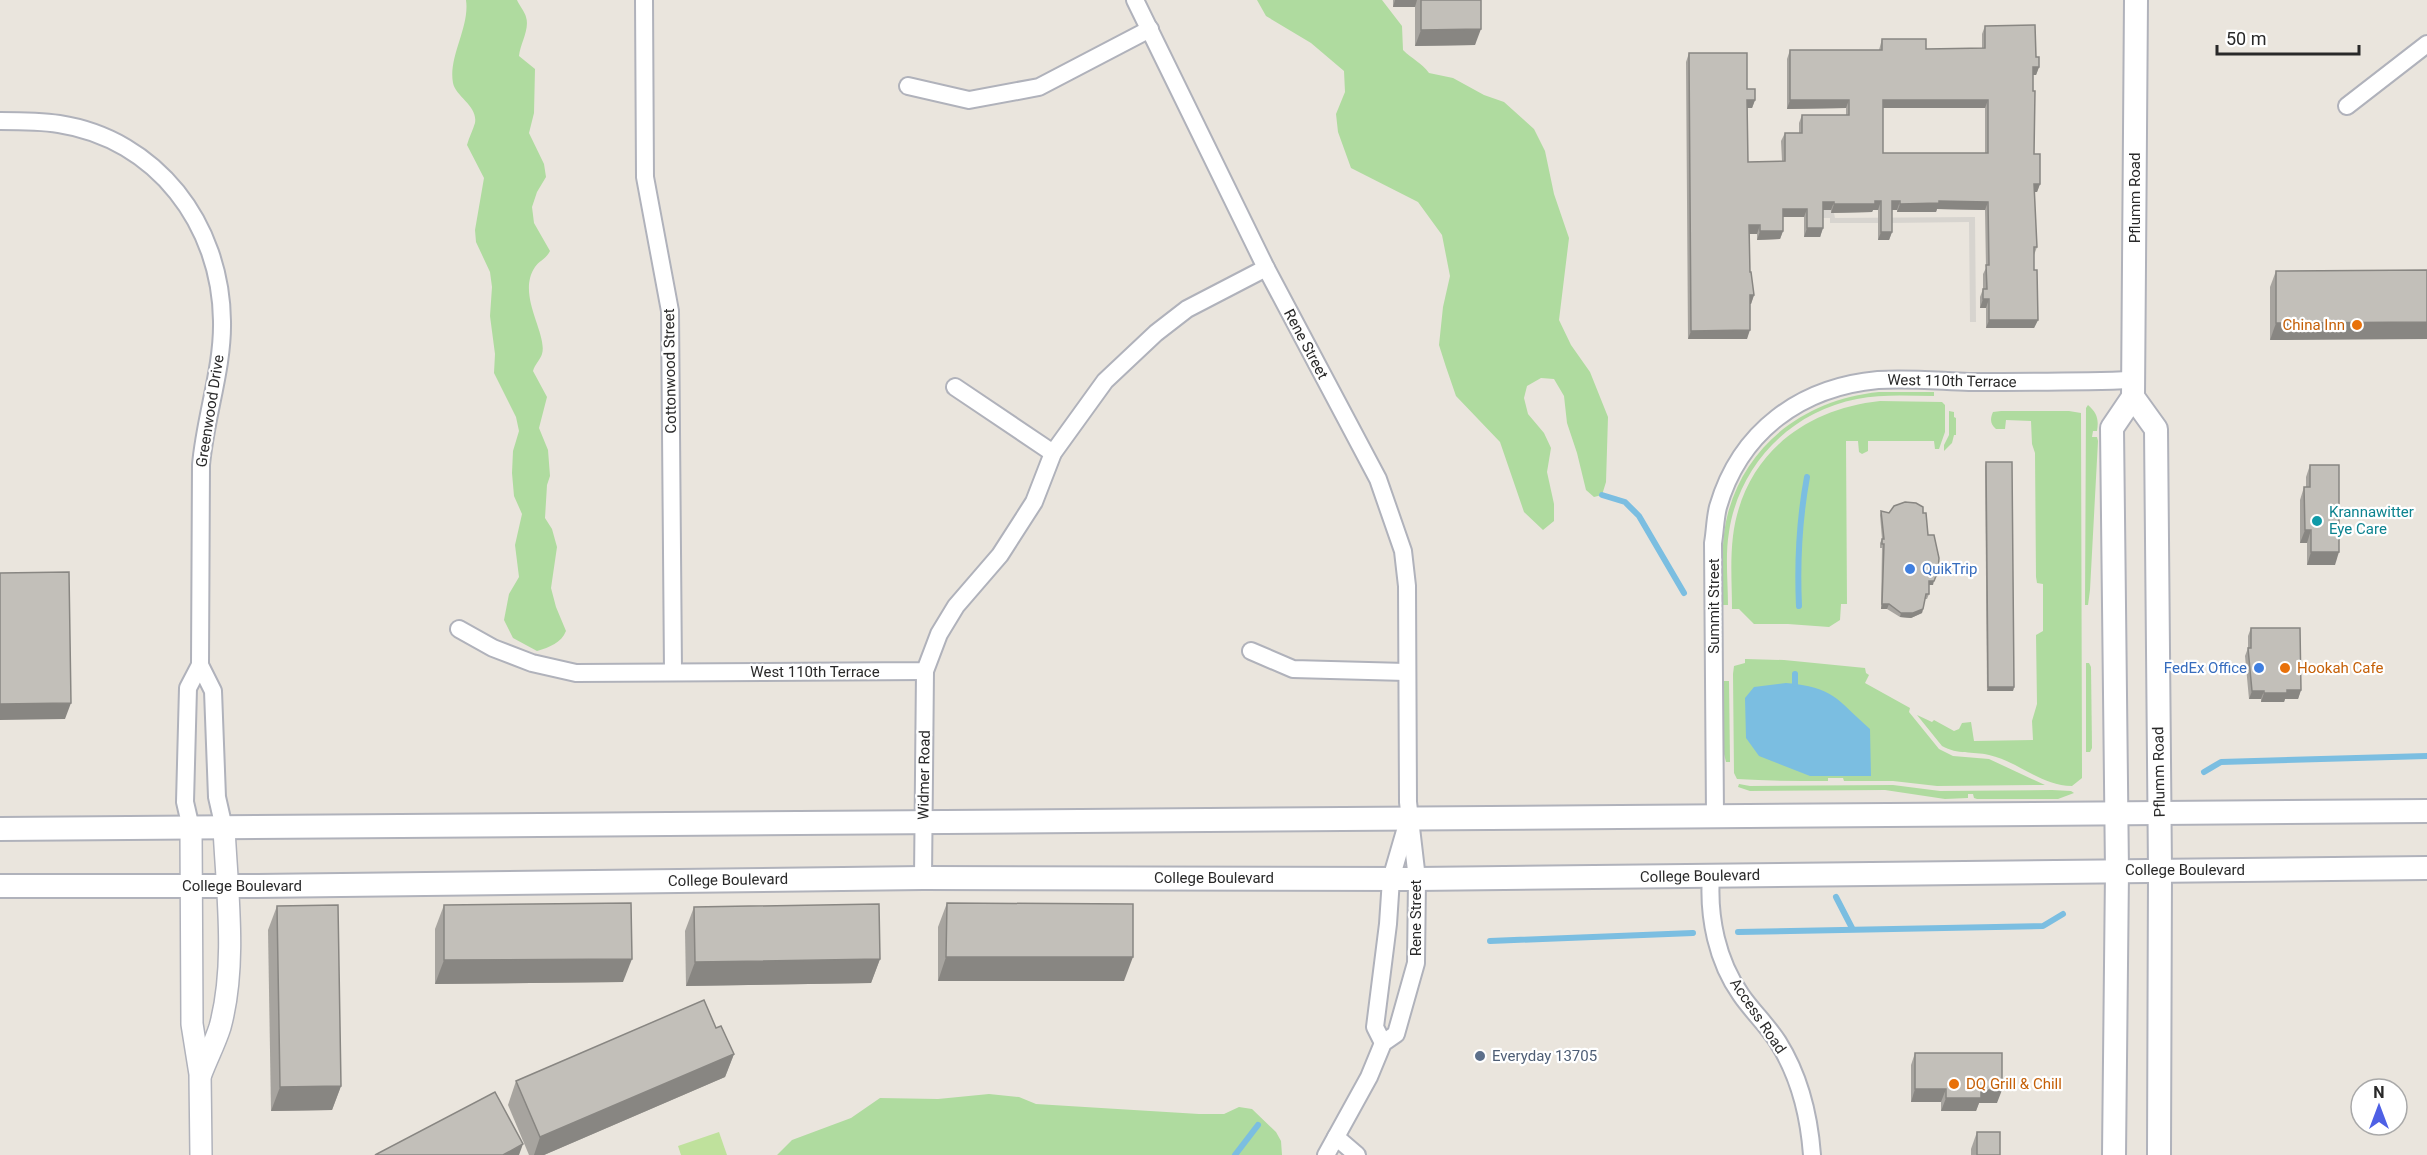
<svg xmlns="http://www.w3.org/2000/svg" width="2427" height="1155" viewBox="0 0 2427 1155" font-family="Roboto,sans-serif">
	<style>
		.green { fill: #afdb9f }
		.pitch { fill: #bfe19c }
		.plaza { fill: #d7d4cf }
		.water { fill: #7bbee1 }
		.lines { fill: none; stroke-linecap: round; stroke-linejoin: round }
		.stream { stroke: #7bbee1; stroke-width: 6 }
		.minor-casing { stroke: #b0b2bb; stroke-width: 20 }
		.tertiary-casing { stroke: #b0b2bb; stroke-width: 24 }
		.secondary-casing { stroke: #b0b2bb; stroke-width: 26 }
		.minor { stroke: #fff; stroke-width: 16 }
		.tertiary { stroke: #fff; stroke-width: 21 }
		.secondary { stroke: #fff; stroke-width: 22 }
		.wall { fill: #a7a49f; fill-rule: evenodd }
		.shaded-wall { fill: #888682 }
		.building { fill: #c2bfb9; stroke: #888682; stroke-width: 1.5; fill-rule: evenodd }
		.food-dot { fill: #e8710a; stroke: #fff; stroke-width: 2 }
		.culture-dot { fill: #0f9aa8; stroke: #fff; stroke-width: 2 }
		.shop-dot { fill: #3f7fe0; stroke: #fff; stroke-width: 2 }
		.service-dot { fill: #5c6f8a; stroke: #fff; stroke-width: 2 }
		.labels { text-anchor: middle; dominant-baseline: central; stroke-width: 4.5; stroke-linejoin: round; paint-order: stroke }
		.street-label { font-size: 15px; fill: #292929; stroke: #fff }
		.food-label { font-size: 15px; fill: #c56008; stroke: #fff; text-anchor: start }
		.culture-label { font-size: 15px; fill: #0d838f; stroke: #fff; text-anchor: start }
		.shop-label { font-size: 15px; fill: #366cbe; stroke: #fff; text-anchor: start }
		.service-label { font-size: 15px; fill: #4e5e75; stroke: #fff; text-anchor: start }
	</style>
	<rect width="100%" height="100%" fill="#eae5dd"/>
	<g class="green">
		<path d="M466,0H517C519,5 525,12 526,17C530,29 520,44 519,56L535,69L534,113L529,133L544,164L546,177L537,192L532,207L534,223L550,251C546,259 539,261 535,267C516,295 548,334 542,354C540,360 535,364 533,371L547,397L539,428L548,450L550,476L547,485L545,518L552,529L557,547L551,588L556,607L566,631C561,643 550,647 537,651L513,638L504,620L509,594L519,577L515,545L522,514L514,496L512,473L513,451L519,431L516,417L494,373L495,354L490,316L492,287L490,272L476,242L475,230L484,178L467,145C469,137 473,130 475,123C478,106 456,97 453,83C448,57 470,27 466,0Z"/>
		<path d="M1257,0H1382L1402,26L1403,50C1412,59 1422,63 1429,73L1453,78L1484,95L1504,102L1534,129L1545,151L1554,194L1569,238L1559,320L1571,345L1590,372L1608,417L1606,482L1602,495L1594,497L1586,490L1577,453L1567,423L1564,396L1554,379L1541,378L1527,386L1524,398L1528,414L1544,433L1551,448L1547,472L1554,504V521L1543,530L1524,512L1500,442L1456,396L1446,367L1439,345L1443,307L1450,276L1442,235L1418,202L1351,168L1338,132L1336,114L1345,92L1344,71L1311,43L1266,16Z"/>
		<path d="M1879,392H1934V396C1909,396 1882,394 1857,399C1790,412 1739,465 1729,532C1725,556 1728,581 1728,605H1723C1723,575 1720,543 1728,513C1747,442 1808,399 1879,392Z"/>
		<path d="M1880,401L1942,402L1945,405V432L1939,449H1935L1934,441H1868V451L1862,454L1859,452L1858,441H1846L1847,604H1841L1840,620L1829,627L1788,624H1754L1739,609H1732C1732,585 1730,561 1733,536C1743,456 1804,409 1880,401Z"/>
		<path d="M2088,405C2097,413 2099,419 2097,431H2093L2092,437H2097L2098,441L2090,590L2088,605H2085L2086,408Z"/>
		<path d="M1949,411L1954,412V417L1956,418V435H1954L1952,443L1944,451V445L1949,435Z"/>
		<path d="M2001,411H2069L2081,413L2082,773V778L2072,786C2040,785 2019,762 1989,755C1972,751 1958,755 1942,746L1917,715L1932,722L1934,720L1954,731L1959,729L1962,723L1971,722L1974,741L2033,740L2032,721L2037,704L2036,635L2043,631V584L2037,583L2036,577L2035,453L2032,444L2031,421L2006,420L2005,429H1996C1990,424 1990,419 1993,412Z"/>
		<path d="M1745,659L1784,660L1865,668L1866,673L1869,675L1865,683L1910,708L1909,712L1939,749L1953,756L1989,759L2045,785L1937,786L1893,781H1844L1843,778H1828V781C1797,781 1767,781 1737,779L1734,773L1733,674L1734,666L1745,663Z"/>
		<path d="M2086,663H2089L2091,667L2092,748L2090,752H2086Z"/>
		<path d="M1723,681H1729L1730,762H1726L1724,754Z"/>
		<path d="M1739,784L1750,786L1893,785L1940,791L2052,790L2071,791L2074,793L2058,799H1977L1974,798L1973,794H1968V798L1945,799L1885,790L1750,791L1738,787Z"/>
		<path d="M989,1094L1019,1097L1036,1104L1199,1114H1224L1239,1107L1252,1109L1276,1132L1281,1141L1282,1155H777L792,1140L851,1118L880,1098L938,1099Z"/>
	</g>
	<path class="pitch" d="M719,1132L727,1155H681L678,1146Z"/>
	<path class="plaza" d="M1775,210H1831V213H1834L1835,218L1975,217L1976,322H1970L1969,222L1889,223V240H1878V223H1830V218H1821V237H1804V217H1775Z"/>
	<path class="water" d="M1786,683C1834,687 1836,699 1870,729L1871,776H1810L1759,756L1746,738L1745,698L1754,687Z"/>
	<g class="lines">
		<g class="stream">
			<path d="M1602,495L1625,502L1639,516L1684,593"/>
			<path d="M1799,606C1797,562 1799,521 1807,477"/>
			<path d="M1795,684V674"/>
			<path d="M2204,772L2221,762L2427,756"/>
			<path d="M1836,897L1852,928"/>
			<path d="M1738,932L2043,926L2063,914"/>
			<path d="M1490,941L1693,933"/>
			<path d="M1235,1155L1258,1125"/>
		</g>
		<defs>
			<g id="minor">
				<path d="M644,0L645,177L670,311L673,672"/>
				<path d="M1135,0L1266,268L1378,479L1403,551L1407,586L1408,802L1417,879L1416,963L1396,1034L1383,1043L1369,1077L1326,1155"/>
				<path d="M908,86L969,100L1039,87L1150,29"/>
				<path d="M2347,106L2427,44"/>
				<path d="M0,121C20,121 40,121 59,124C157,139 221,225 222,321C223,369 205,417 201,465L200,665L213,691L217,797L224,828"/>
				<path d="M955,387L1053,453"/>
				<path d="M459,629L493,648L532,663L576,673L925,671L939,634L956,606L1000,555L1034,502L1053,453L1105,381L1156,333L1187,309L1266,268"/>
				<path d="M1251,651L1293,669L1406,672"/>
				<path d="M1715,816L1713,543C1715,532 1715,519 1718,507C1740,431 1801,387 1878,380C1908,378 1939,381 1969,382C2024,382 2078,382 2133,380"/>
				<path d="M191,828L185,802L188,688L200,665"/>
				<path d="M1711,876C1708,917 1717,961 1741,995C1752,1011 1767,1025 1778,1042C1800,1077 1809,1114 1812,1155"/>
				<path d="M923,878L925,671"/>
				<path d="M1383,1043L1375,1027L1388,924L1391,879L1407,824"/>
				<path d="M1336,1137L1357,1155"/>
			</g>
			<g id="tertiary">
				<path d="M191,828L192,1024L200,1074L201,1155"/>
				<path d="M201,1074C207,1058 215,1043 220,1027C237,965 227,891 224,828"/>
			</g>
			<g id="secondary">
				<path d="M2133,397L2156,429L2160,871L2159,1155"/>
				<path d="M0,829L2427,811"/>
				<path d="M0,886H257L923,878L1417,879L2427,868"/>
				<path d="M2114,1155L2117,871L2112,428L2133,397L2136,0"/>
			</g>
		</defs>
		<use href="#minor" class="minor-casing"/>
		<use href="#tertiary" class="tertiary-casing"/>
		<use href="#secondary" class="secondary-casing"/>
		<use href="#minor" class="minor"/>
		<use href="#tertiary" class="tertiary"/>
		<use href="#secondary" class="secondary"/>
	</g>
	<g class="wall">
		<path d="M1393,0H1481L1475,45L1415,46V7H1393Z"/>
		<path d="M1985,26L2036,57L2039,67L2036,75H2033L2034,154L2040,184L2037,192H2034L2037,247L2034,255V270L2038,320L2034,328H1986V308H1980V297L1983,289V274L1986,268L1985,210L1937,209L1936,212H1897V210H1892V232L1889,240H1878V210H1873L1872,212L1834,213H1831V210H1823V228L1820,237H1804V217H1783V231L1780,239L1757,240V234H1749L1750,272L1754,295L1751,304H1750L1747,339H1688L1686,62L1689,53L1747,89L1755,100L1752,108H1747L1748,162L1782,161L1781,141L1785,133H1799V123L1802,115H1846V108L1787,109V59L1790,50H1879L1882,39L1926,49L1982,48V34ZM1883,108H1985V153H1883Z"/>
		<path d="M2427,270L2270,340V287L2276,271Z"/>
		<path d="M1986,462L2014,687L2013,691H1987L1985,466Z"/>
		<path d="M2310,465L2335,565H2307V543H2300V500L2304,487H2306V477Z"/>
		<path d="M1881,511L1933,585H1929V594L1927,599H1925L1922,613L1911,618L1900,617L1887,609H1881L1882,548H1880V543L1882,539L1880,515Z"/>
		<path d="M2251,628L2301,690L2298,699H2285L2284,702H2261V699H2249L2245,656L2248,648V636Z"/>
		<path d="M947,903L1124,981H938V927Z"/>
		<path d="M444,905L623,982L435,984V929Z"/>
		<path d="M277,906L341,1086L332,1110L271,1111L268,930Z"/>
		<path d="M694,907L880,959L871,983L686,986L685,931Z"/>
		<path d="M716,1028L734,1054L725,1077L544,1155H529L508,1105L516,1081Z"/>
		<path d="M1915,1053L1997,1103H1979L1976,1111H1941V1102H1911V1065Z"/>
		<path d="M1977,1132L2000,1155H1971V1149Z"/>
	</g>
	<g class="shaded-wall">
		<path d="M1395,0H1417L1415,7H1393Z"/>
		<path d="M1481,29L1475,45L1415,46L1421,30Z"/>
		<path d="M2033,67H2039L2036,75H2030Z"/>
		<path d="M1747,100H1755L1752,108H1744Z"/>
		<path d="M1790,100H1849L1846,108L1787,109Z"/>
		<path d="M1883,100H1988L1985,108H1880Z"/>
		<path d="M2034,184H2040L2037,192H2031Z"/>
		<path d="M1875,201H1881L1878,210H1873L1872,212L1831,213L1834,204Z"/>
		<path d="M1892,201H1900L1897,210H1889Z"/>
		<path d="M1939,201L1988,202L1985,210L1937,209L1936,212H1897L1900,204Z"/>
		<path d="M1823,202H1834L1831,210H1820Z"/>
		<path d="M1783,209H1807L1804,217H1779Z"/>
		<path d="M1749,225H1760L1757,234H1746Z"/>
		<path d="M1807,228H1823L1820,237H1804Z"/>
		<path d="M1760,231H1783L1780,239L1757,240Z"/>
		<path d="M1881,232H1892L1889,240H1878Z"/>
		<path d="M1750,295H1754L1751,304H1747Z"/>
		<path d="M1983,299H1989L1986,308H1980Z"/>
		<path d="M1989,320H2038L2034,328H1986Z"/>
		<path d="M2427,322V339L2270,340L2276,323Z"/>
		<path d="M1750,330L1747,339H1688L1691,331Z"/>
		<path d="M2305,530H2311L2307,543H2300Z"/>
		<path d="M2311,552H2339L2335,565H2307Z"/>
		<path d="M1929,581H1934L1933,585H1927Z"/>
		<path d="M1882,604H1889L1887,609H1881Z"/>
		<path d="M1923,609L1922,613L1911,618L1900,617L1901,613Z"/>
		<path d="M1988,687H2014L2013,691H1987Z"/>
		<path d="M2287,690H2301L2298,699H2285L2284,702H2261L2264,693Z"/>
		<path d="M2252,691H2264L2261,699H2249Z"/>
		<path d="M71,703L65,719L0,720V704Z"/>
		<path d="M946,957H1133L1124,981H938Z"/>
		<path d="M632,959L623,982L435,984L444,960Z"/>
		<path d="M880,959L871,983L686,986L695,962Z"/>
		<path d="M734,1054L725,1077L544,1155H534L540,1137Z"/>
		<path d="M341,1086L332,1110L271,1111L280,1087Z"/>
		<path d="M1915,1089H1946L1941,1102H1911Z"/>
		<path d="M1981,1090H2002L1997,1103H1979L1976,1111H1941L1946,1098Z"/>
		<path d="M523,1144L519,1155H503Z"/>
	</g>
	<g class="building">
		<path d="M1421,0H1481V29L1421,30Z"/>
		<path d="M2035,25L2036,57H2039V67H2033V91H2035L2034,154H2040V184H2034L2037,247H2034V270H2037L2038,320H1989V299H1983V289H1987L1986,265H1989L1988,202L1939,201V203L1900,204V201H1892V232H1881V201H1875V204H1834V202H1823V228H1807V209H1783V231H1760V225H1749L1750,272H1751L1754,295H1750V330L1691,331L1689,53H1747V89H1755V100H1747L1748,162L1785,161V133H1802V115H1849V100H1790V50H1882V39H1926V49L1985,48V26ZM1883,100H1988V153H1883Z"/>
		<path d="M2427,270V322L2276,323V271Z"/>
		<path d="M1986,462H2012L2014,687H1988Z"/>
		<path d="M2310,465H2339V552H2311V530H2305L2304,487H2310Z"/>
		<path d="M1905,502L1916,503L1923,507V513H1926L1928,535H1934L1939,558L1938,571L1934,581H1929V594H1926L1923,609L1913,613H1901L1889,604H1882L1884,544H1882V539H1884L1881,511L1889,513L1894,506Z"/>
		<path d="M69,572L71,703L0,704V573Z"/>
		<path d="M2251,628H2300L2301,690H2287V693H2264V691H2252L2248,648H2251Z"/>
		<path d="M631,903L632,959L444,960V905Z"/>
		<path d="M947,903L1133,904V957H946Z"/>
		<path d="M879,904L880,959L695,962L694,907Z"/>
		<path d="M338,905L341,1086L280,1087L277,906Z"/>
		<path d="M704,1000L716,1028L721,1026L734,1054L540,1137L516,1081Z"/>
		<path d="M1915,1053H2002V1090H1981V1098H1946V1089H1915Z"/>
		<path d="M495,1092L523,1144L503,1155H375Z"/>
		<rect x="1977" y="1132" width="23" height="23"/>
	</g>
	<g class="food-dot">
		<circle cx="2357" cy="325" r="6"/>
		<circle cx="2285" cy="668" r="6"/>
		<circle cx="1954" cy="1084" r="6"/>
	</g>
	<circle class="culture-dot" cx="2317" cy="521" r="6"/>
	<g class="shop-dot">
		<circle cx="1910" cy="569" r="6"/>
		<circle cx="2259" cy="668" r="6"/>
	</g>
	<circle class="service-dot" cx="1480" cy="1056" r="6"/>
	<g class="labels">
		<g class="street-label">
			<text transform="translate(2135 198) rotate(-90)">Pflumm Road</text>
			<text transform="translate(1306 344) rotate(62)">Rene Street</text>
			<text transform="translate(670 371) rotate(-91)">Cottonwood Street</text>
			<text transform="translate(1952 381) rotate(1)">West 110th Terrace</text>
			<text transform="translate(210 411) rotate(-81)">Greenwood Drive</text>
			<text transform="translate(1714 606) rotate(-90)">Summit Street</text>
			<text x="815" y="672">West 110th Terrace</text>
			<text transform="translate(2159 772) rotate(-91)">Pflumm Road</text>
			<text transform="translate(924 775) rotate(-89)">Widmer Road</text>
			<text x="2185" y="870">College Boulevard</text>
			<text transform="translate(1700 876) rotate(-1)">College Boulevard</text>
			<text x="1214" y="878">College Boulevard</text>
			<text transform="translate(728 880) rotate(-1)">College Boulevard</text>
			<text x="242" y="886">College Boulevard</text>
			<text transform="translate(1416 918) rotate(-90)">Rene Street</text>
			<text transform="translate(1758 1016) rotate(56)">Access Road</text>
		</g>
		<g class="food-label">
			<text x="2345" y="325" text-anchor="end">China Inn</text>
			<text x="2297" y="668">Hookah Cafe</text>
			<text x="1966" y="1084">DQ Grill &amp; Chill</text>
		</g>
		<g class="culture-label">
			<text x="2329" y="512">Krannawitter<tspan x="2329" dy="17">Eye Care</tspan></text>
		</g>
		<g class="shop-label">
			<text x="1922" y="569">QuikTrip</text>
			<text x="2247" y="668" text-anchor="end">FedEx Office</text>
		</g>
		<g class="service-label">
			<text x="1492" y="1056">Everyday 13705</text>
		</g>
	</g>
	<g transform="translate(2379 1107)"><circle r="28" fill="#ffffff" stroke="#a9a9a9" stroke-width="1.5"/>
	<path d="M0-4.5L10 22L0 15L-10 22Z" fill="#4e60e5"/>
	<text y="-9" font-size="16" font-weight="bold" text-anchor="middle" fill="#292929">N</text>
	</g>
	<path d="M2217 45v9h142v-9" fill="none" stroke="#292929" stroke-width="3"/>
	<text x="2226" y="45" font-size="18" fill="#292929" stroke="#ffffff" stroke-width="4.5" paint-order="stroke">50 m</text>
</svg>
